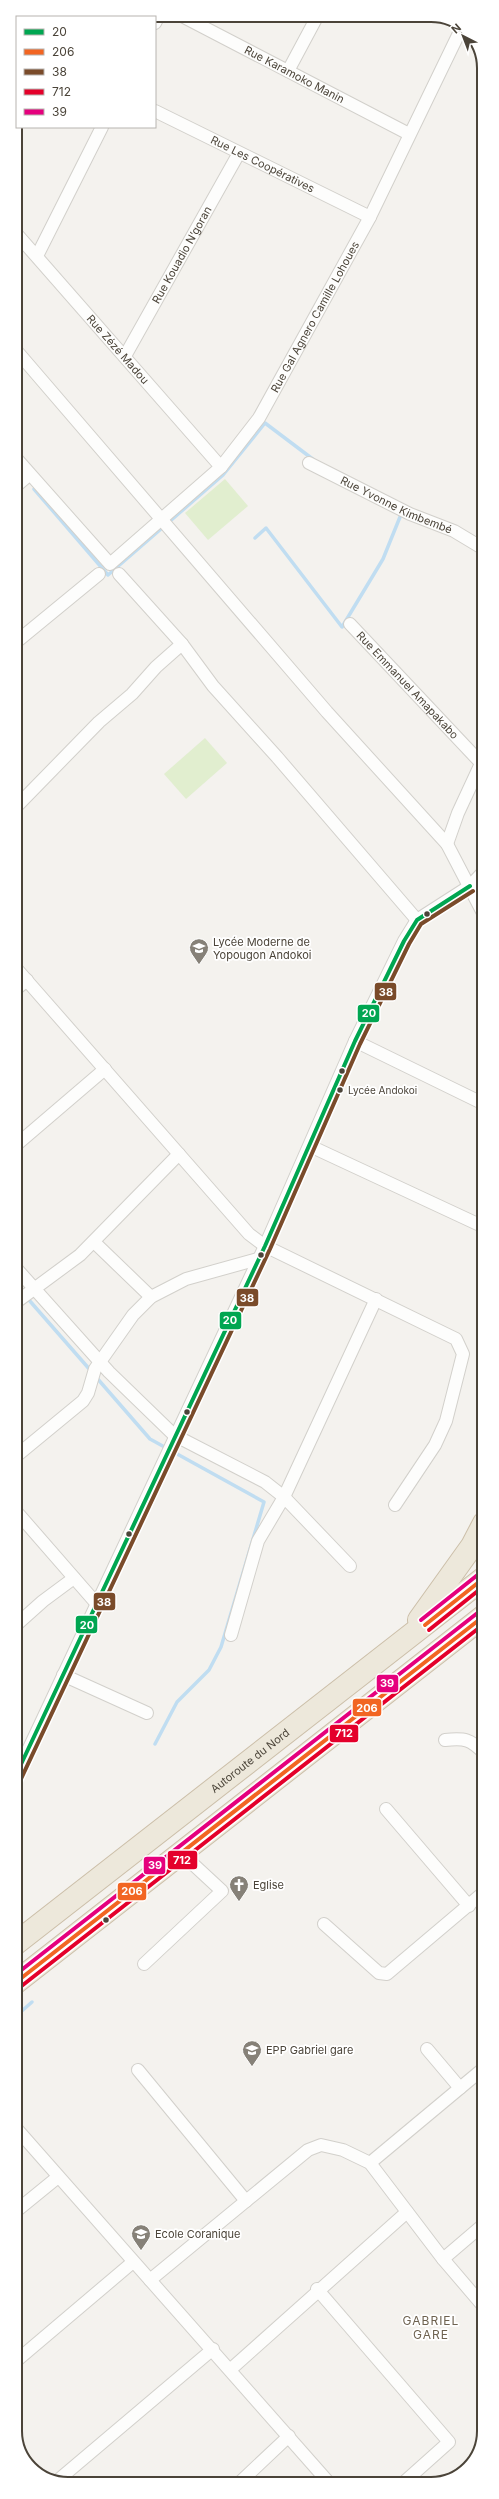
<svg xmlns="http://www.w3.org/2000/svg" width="499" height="2499" viewBox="0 0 499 2499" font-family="Inter,sans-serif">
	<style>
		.grass { fill: #e1eecf }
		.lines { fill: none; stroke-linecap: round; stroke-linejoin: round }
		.stream { stroke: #c0ddf1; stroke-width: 3.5 }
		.minor-casing { stroke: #d2d0cb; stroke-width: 14 }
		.motorway-casing { stroke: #ccbfa9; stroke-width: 24 }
		.minor { stroke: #fdfdfc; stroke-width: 12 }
		.motorway { stroke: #ede8db; stroke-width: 22 }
		.bus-1-casing { stroke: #fff; stroke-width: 7 }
		.bus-2-casing { stroke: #fff; stroke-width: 7 }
		.bus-3-casing { stroke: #fff; stroke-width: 7 }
		.bus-4-casing { stroke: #fff; stroke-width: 7 }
		.bus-5-casing { stroke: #fff; stroke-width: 7 }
		.bus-1 { stroke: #00a651; stroke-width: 4 }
		.bus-2 { stroke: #f26522; stroke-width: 4 }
		.bus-3 { stroke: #7a4b2a; stroke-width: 4 }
		.bus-4 { stroke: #e4002b; stroke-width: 4 }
		.bus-5 { stroke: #e5007d; stroke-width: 4 }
		.bus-dot { fill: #4b4439; stroke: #fff; stroke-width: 1.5 }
		.labels { text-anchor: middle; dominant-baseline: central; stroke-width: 3.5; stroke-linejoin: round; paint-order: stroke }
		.bus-label { font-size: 10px; fill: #4b4439; stroke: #fff; text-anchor: start }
		.street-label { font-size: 11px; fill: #4b4439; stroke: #fff }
		.poi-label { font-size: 11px; fill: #4b4439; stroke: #fff; text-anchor: start }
		.neighbourhood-label { font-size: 12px; letter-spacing: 1px; fill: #6e6250; stroke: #fff }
		.rim { fill: none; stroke: #4b4439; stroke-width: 2 }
		.line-badge { stroke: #fff; stroke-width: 1.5 }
		.badge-label { font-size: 11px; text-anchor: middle; font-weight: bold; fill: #fff }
	</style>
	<rect width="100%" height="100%" fill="#f4f2ee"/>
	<g class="grass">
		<path d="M225,479L248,506L208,540L185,513Z"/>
		<path d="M205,738L227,763L186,799L164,774Z"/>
	</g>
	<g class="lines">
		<g class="stream">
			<path d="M34,489L108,575L223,475L265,423L314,460"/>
			<path d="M255,538L266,528L342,627L383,559L402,512"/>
			<path d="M15,1284L91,1371"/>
			<path d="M96,1377L150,1439L264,1502L221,1647L209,1670L177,1702L155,1744"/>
			<path d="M15,2017L32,2002"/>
		</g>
		<defs>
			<g id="minor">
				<path id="s1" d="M180,15L409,134"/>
				<path d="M155,23L159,15"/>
				<path d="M288,71L318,15"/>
				<path id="s2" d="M155,111L370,217"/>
				<path id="s3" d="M15,232L221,467"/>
				<path d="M37,256L102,127"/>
				<path d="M15,349L327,712L447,844L484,915"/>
				<path id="s4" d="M125,356L239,153"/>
				<path id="s5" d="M15,457L110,564L221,467L259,418L370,217L462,27"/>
				<path id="s6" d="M309,463L410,514L454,531L484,549"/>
				<path d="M15,487L29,475"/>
				<path d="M119,574L182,644L213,686L277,757L417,920"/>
				<path id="s7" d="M350,624L481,763"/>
				<path d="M15,643L99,574"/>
				<path d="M15,808L99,722L132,694L156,667L182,644"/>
				<path d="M447,844L458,813L484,757"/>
				<path d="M15,967L249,1234L265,1246L456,1339L463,1354L446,1421L435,1445L395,1505"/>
				<path d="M15,990L27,980"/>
				<path d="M355,1041L484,1104"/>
				<path d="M15,1146L105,1069"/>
				<path d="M310,1146L484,1227"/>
				<path d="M94,1242L151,1297"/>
				<path d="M15,1267L109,1372L174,1435L265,1482L284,1497L350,1566"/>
				<path d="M15,1303L80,1255L179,1154"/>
				<path d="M15,1457L83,1401L88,1393L95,1369L133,1315L151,1297L186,1279L258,1259"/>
				<path d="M15,1510L96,1603"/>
				<path d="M15,1626L43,1601L74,1578"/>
				<path d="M231,1635L258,1541L284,1497L376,1299"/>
				<path d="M63,1675L147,1713"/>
				<path d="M445,1740C465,1738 470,1739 484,1753"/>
				<path d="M15,1778L265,1246L355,1041L404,941L417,920L470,886L484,871"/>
				<path d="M386,1809L469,1906"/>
				<path d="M324,1924L379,1973L387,1974L484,1892"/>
				<path d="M144,1964L222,1891L181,1853"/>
				<path d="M427,2049L460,2088"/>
				<path d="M138,2070L246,2201"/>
				<path d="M15,2127L330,2484"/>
				<path d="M370,2163L484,2068"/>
				<path d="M15,2212L58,2177"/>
				<path d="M443,2259L484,2224"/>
				<path d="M150,2280L308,2150L321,2145L343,2150L370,2163L443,2259L484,2307"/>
				<path d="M317,2289L449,2442L402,2484"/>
				<path d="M15,2362L133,2262"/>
				<path d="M231,2369L407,2212"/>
				<path d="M57,2481L213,2349"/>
				<path d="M238,2484L289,2436"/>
			</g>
			<g id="motorway">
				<path d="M419,1620L472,1546L484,1523"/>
				<path id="s8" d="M15,1944L484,1578"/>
				<path d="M15,1983L484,1616"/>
			</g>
		</defs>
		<use href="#minor" class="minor-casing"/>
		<use href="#motorway" class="motorway-casing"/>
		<use href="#minor" class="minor"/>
		<use href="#motorway" class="motorway"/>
		<defs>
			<path id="bus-1" d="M15,1777L265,1246L355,1041L404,941L417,920L470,886"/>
			<g id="bus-2">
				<path d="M425,1625L484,1578"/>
				<path d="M15,1983L484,1616"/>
			</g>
			<path id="bus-3" d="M20,1781L270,1249L360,1044L409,944L421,924L473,891"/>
			<g id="bus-4">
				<path d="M429,1630L484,1586"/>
				<path d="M19,1988L484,1624"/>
			</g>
			<g id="bus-5">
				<path d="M421,1620L480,1573"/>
				<path d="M15,1975L480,1611"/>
			</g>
		</defs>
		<use href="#bus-1" class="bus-1-casing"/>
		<use href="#bus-2" class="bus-2-casing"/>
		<use href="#bus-3" class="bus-3-casing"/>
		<use href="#bus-4" class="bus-4-casing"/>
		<use href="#bus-5" class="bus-5-casing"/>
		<use href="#bus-1" class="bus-1"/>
		<use href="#bus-2" class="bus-2"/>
		<use href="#bus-3" class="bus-3"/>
		<use href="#bus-4" class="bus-4"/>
		<use href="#bus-5" class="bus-5"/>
	</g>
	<defs>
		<symbol id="school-pin" viewBox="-11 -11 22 30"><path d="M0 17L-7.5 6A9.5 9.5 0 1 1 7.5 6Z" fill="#868178" stroke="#fff"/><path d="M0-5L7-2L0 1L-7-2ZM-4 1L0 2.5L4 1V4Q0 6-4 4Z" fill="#fff"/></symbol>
		<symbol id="church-pin" viewBox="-11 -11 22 30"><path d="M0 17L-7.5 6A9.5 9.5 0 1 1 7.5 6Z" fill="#868178" stroke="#fff"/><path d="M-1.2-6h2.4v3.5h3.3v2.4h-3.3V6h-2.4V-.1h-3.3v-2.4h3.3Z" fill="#fff"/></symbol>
	</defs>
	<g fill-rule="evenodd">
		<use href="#school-pin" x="188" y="937" width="22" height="30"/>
		<use href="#church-pin" x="228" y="1874" width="22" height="30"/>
		<use href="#school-pin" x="241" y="2039" width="22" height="30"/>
		<use href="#school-pin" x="130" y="2223" width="22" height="30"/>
	</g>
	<g class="bus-dot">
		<circle cx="427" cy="914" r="3.5"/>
		<circle cx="342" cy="1071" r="3.5"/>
		<circle cx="340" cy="1090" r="3.5"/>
		<circle cx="261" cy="1255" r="3.5"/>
		<circle cx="187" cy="1412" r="3.5"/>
		<circle cx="129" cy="1534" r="3.5"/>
		<circle cx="106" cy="1920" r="3.5"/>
	</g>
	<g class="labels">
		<g class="bus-label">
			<text x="348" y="1090">Lycée Andokoi</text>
		</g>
		<g class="street-label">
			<text stroke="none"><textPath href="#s1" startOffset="129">Rue Karamoko Manin</textPath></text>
			<text stroke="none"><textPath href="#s2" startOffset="120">Rue Les Coopératives</textPath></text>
			<text stroke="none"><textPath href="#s4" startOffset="116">Rue Kouadio N’goran</textPath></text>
			<text stroke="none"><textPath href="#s5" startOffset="468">Rue Gal Agnero Camille Lohoues</textPath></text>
			<text stroke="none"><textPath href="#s3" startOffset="156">Rue Zézé Madou</textPath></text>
			<text stroke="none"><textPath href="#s6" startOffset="97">Rue Yvonne Kimbembé</textPath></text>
			<text stroke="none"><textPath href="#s7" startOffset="84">Rue Emmanuel Amapakabo</textPath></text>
			<text stroke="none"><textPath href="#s8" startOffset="298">Autoroute du Nord</textPath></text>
		</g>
		<g class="poi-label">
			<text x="213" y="942">Lycée Moderne de<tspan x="213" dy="13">Yopougon Andokoi</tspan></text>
			<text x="253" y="1885">Eglise</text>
			<text x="266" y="2050">EPP Gabriel gare</text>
			<text x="155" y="2234">Ecole Coranique</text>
		</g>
		<g class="neighbourhood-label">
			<text x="431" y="2320">GABRIEL<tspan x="431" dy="14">GARE</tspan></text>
		</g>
	</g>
	<path d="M0 0H499V2499H0ZM68 22H431A46 46 0 0 1 477 68V2431A46 46 0 0 1 431 2477H68A46 46 0 0 1 22 2431V68A46 46 0 0 1 68 22Z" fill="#fff" fill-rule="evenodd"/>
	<path class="rim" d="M68 22H431A46 46 0 0 1 477 68V2431A46 46 0 0 1 431 2477H68A46 46 0 0 1 22 2431V68A46 46 0 0 1 68 22Z"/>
	<g class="line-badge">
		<rect x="374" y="982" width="23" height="19" rx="4" fill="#7a4b2a"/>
		<rect x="357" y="1004" width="23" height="19" rx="4" fill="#00a651"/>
		<rect x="236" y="1288" width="23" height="19" rx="4" fill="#7a4b2a"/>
		<rect x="219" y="1311" width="23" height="19" rx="4" fill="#00a651"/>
		<rect x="93" y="1592" width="23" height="19" rx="4" fill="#7a4b2a"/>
		<rect x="75" y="1615" width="23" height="19" rx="4" fill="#00a651"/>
		<rect x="376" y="1674" width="23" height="19" rx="4" fill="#e5007d"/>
		<rect x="352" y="1698" width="30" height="19" rx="4" fill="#f26522"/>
		<rect x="329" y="1724" width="30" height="19" rx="4" fill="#e4002b"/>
		<rect x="167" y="1850" width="31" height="20" rx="4" fill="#e4002b"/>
		<rect x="143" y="1856" width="23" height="19" rx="4" fill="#e5007d"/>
		<rect x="117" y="1882" width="30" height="19" rx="4" fill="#f26522"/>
	</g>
	<g class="badge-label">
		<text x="386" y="996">38</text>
		<text x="369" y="1017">20</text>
		<text x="247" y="1302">38</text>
		<text x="230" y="1324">20</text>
		<text x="104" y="1606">38</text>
		<text x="87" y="1629">20</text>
		<text x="387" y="1687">39</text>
		<text x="367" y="1712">206</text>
		<text x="344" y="1737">712</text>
		<text x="182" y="1864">712</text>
		<text x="155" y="1869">39</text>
		<text x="132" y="1895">206</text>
	</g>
	<rect x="16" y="16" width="140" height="112" fill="#ffffff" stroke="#b7b4b0"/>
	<rect x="24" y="29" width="20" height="6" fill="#00a651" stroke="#b7b4b0"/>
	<text x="52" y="36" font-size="12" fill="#4b4439">20</text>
	<rect x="24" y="49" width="20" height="6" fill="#f26522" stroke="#b7b4b0"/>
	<text x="52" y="56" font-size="12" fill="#4b4439">206</text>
	<rect x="24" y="69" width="20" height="6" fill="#7a4b2a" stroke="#b7b4b0"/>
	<text x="52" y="76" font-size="12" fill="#4b4439">38</text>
	<rect x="24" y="89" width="20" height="6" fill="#e4002b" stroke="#b7b4b0"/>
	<text x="52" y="96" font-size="12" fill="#4b4439">712</text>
	<rect x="24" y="109" width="20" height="6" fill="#e5007d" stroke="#b7b4b0"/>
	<text x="52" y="116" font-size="12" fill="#4b4439">39</text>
	<g transform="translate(463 36) rotate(318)" stroke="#ffffff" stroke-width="3" paint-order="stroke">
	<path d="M0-3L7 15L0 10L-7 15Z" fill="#4b4439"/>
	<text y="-6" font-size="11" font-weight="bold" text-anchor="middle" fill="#4b4439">N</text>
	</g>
</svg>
